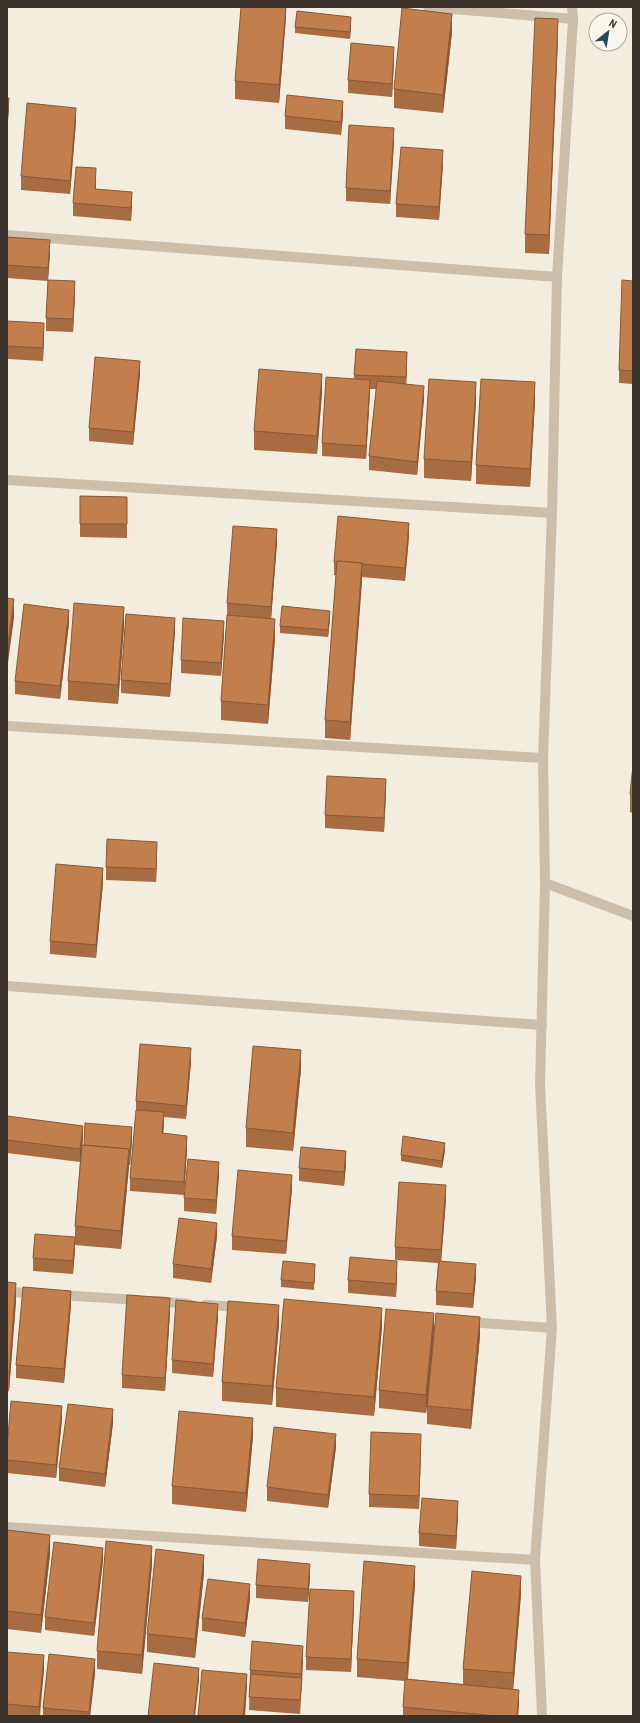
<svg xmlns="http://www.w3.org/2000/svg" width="640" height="1723" viewBox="0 0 640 1723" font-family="'Archivo Narrow',sans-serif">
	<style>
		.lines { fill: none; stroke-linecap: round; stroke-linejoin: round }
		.minor { stroke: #cbbfab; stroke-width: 10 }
		.wall { fill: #a86c42 }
		.shaded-wall { fill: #885836 }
		.building { fill: #c37e4d; stroke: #885836 }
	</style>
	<rect width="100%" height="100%" fill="#f3ede0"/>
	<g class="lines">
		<g class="minor">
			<path d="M428,7L573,19"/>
			<path d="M7,235L557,277"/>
			<path d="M7,480L552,513"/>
			<path d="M7,726L543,758"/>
			<path d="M545,883L633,916"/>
			<path d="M7,986L542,1025"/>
			<path d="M7,1292L35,1293"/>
			<path d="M59,1295L139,1300"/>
			<path d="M157,1301L189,1304"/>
			<path d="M205,1305L240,1307"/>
			<path d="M468,1322L552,1328"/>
			<path d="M7,1527L535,1560"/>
			<path d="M542,1716L535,1560L552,1328L540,1084L545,883L543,758L552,513L557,277L573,19L572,7"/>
		</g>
	</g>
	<g class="wall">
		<path d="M286,7V17L279,103L235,99V81Z"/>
		<path d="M351,24L350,39L295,33V27Z"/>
		<path d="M452,32L443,113L394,108V89Z"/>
		<path d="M558,37L549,254L525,253V234Z"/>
		<path d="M394,60L392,97L348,93V80Z"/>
		<path d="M343,114L341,135L285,129V116Z"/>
		<path d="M76,121L70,194L21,190V176Z"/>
		<path d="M394,141L390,204L346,201V188Z"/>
		<path d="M443,163L439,220L396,217V204Z"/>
		<path d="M96,181V189L132,205L131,221L73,216V203Z"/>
		<path d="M7,237L50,253L48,280L75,295L73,332L46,331V318L48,281L7,278Z"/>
		<path d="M633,281V384L619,383V370Z"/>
		<path d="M7,321L44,336L43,361L7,359Z"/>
		<path d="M356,349L407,365L406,384L424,399L417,475L369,470V456L376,389H370L366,459L322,456V443L354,379Z"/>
		<path d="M140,374L133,445L89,441V428Z"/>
		<path d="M322,392L317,454L254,450V431Z"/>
		<path d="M476,401L471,481L424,478V459Z"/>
		<path d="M535,401L530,487L476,484V465Z"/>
		<path d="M80,496L127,497V538L80,537Z"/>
		<path d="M409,536L405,581L362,577L350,740L325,738V720L336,575H334V562Z"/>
		<path d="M277,542L271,619L275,638L268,724L221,720V701L227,616V603Z"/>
		<path d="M330,618L328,637L280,633V626Z"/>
		<path d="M69,623L60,699L15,694V681Z"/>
		<path d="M124,626L118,704L68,700V681Z"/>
		<path d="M175,631L170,697L121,693V680Z"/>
		<path d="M224,634L221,676L181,673V660Z"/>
		<path d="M633,765V813L630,812V794Z"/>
		<path d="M386,792L384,832L325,828V815Z"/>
		<path d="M157,855L156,882L106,880V867Z"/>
		<path d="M103,882L96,958L50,954V941Z"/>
		<path d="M191,1061L186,1119L164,1117L163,1133L187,1149L184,1195L130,1191V1178L136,1115V1101Z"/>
		<path d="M301,1069L293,1151L246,1147V1128Z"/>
		<path d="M7,1116L83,1139L82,1145L132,1140L130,1165H129L121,1249L75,1245L73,1274L33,1271V1258L75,1237V1226L80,1162L7,1153Z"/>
		<path d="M445,1150L442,1168L401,1161V1155Z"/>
		<path d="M346,1164L344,1186L299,1181V1168Z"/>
		<path d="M219,1175L216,1214L184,1211V1198Z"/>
		<path d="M292,1188L286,1254L232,1250V1236Z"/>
		<path d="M446,1199L441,1261L476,1277L473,1308L436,1305V1291L438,1263L395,1260V1247Z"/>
		<path d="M217,1236L211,1283L173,1278V1264Z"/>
		<path d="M315,1271L314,1290L281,1287V1280Z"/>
		<path d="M397,1274L396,1297L348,1293V1280Z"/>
		<path d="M7,1282L16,1301L9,1391H7Z"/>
		<path d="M71,1305L64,1383L16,1378V1365Z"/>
		<path d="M170,1311L165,1391L122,1388V1375Z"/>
		<path d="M218,1317L213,1377L172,1373V1360Z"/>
		<path d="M279,1324L272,1405L222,1401V1382Z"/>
		<path d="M382,1327L374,1416L276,1407V1388Z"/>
		<path d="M434,1332L480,1336L471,1429L427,1424V1407L426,1413L379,1408V1390Z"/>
		<path d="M62,1419L56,1478L7,1473V1447Z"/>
		<path d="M113,1423L105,1487L59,1481V1468Z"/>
		<path d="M253,1436L246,1512L172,1504V1486Z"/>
		<path d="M336,1447L328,1508L267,1501V1487Z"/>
		<path d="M421,1447L419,1509L369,1507V1494Z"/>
		<path d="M458,1514L456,1549L419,1546V1533Z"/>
		<path d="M7,1530L50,1554L41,1633L7,1629Z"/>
		<path d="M103,1561L94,1636L45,1630V1617Z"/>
		<path d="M152,1564L142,1674L97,1669V1651Z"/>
		<path d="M204,1573L195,1658L147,1652V1634Z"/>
		<path d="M310,1577L308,1602L256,1598V1585Z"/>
		<path d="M415,1584L408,1679L463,1684V1669L521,1594L513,1689L519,1703L518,1716H403V1707L405,1681L357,1677V1659Z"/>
		<path d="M250,1598L245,1637L202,1631V1618Z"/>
		<path d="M354,1604L351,1672L306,1670V1657Z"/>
		<path d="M7,1652L44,1669L40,1716H7Z"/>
		<path d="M303,1659L302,1678L300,1714L249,1710L250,1670Z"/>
		<path d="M95,1673L90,1716H43V1708Z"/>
	</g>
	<g class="shaded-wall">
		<path d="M286,7V17L279,103V85Z"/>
		<path d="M452,14V32L443,113V95Z"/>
		<path d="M351,17V24L350,39V32Z"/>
		<path d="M558,19V37L549,254V235Z"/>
		<path d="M394,47V60L392,97V84Z"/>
		<path d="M9,98V111L7,131V118Z"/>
		<path d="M343,101V114L341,135V122Z"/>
		<path d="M76,108V121L70,194V181Z"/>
		<path d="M394,128V141L390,204V191Z"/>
		<path d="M443,150V163L439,220V207Z"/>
		<path d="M96,168V181L95,202V189Z"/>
		<path d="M132,192V205L131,221V208Z"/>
		<path d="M50,240V253L48,281V268Z"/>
		<path d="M75,281V295L73,332V319Z"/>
		<path d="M44,323V336L43,361V348Z"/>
		<path d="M407,352V365L406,390V377Z"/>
		<path d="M140,361V374L133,445V432Z"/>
		<path d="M322,374V392L317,454V436Z"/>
		<path d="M370,380V393L366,459V446Z"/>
		<path d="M476,382V401L471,481V462Z"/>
		<path d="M535,382V401L530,487V469Z"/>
		<path d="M424,386V399L417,475V462Z"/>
		<path d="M409,523V536L405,581V568Z"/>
		<path d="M277,529V542L271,620V607Z"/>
		<path d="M362,563V582L350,740V722Z"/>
		<path d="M14,599V618L7,670V652Z"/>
		<path d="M124,607V626L118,704V685Z"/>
		<path d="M69,610V623L60,699V686Z"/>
		<path d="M330,611V618L328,637V630Z"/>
		<path d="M175,618V631L170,697V684Z"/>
		<path d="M275,619V638L268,724V705Z"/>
		<path d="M224,621V634L221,676V663Z"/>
		<path d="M386,779V792L384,832V818Z"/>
		<path d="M157,842V855L156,882V869Z"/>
		<path d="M103,868V882L96,958V945Z"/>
		<path d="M191,1048V1061L186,1119V1106Z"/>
		<path d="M301,1050V1069L293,1151V1133Z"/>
		<path d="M164,1112V1125L162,1146V1133Z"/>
		<path d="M83,1126V1139L80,1162V1149Z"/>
		<path d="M132,1127V1140L130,1165V1152Z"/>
		<path d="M187,1136V1149L184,1195V1182Z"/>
		<path d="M445,1143V1150L442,1168V1161Z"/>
		<path d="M129,1149V1167L121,1249V1231Z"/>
		<path d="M346,1151V1164L344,1186V1172Z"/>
		<path d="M219,1162V1175L216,1214V1200Z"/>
		<path d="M292,1175V1188L286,1254V1241Z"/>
		<path d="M446,1185V1199L441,1263V1250Z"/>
		<path d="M217,1223V1236L211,1283V1269Z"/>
		<path d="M75,1237V1251L73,1274V1261Z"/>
		<path d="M397,1261V1274L396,1297V1284Z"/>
		<path d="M476,1264V1277L473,1308V1294Z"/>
		<path d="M16,1283V1301L9,1391V1373Z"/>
		<path d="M71,1291V1305L64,1383V1369Z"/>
		<path d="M170,1298V1311L165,1391V1378Z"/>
		<path d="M218,1304V1317L213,1377V1364Z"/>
		<path d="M279,1305V1324L272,1405V1386Z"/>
		<path d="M382,1308V1327L374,1416V1397Z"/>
		<path d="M434,1313V1332L426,1413V1395Z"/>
		<path d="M480,1317V1336L471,1429V1410Z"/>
		<path d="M62,1406V1419L56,1478V1465Z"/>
		<path d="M113,1409V1423L105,1487V1474Z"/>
		<path d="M253,1418V1436L246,1512V1493Z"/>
		<path d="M336,1434V1447L328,1508V1495Z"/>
		<path d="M421,1434V1447L419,1509V1496Z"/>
		<path d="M458,1501V1514L456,1549V1536Z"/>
		<path d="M50,1535V1554L41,1633V1615Z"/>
		<path d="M152,1546V1564L142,1674V1655Z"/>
		<path d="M103,1548V1561L94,1636V1623Z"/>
		<path d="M204,1555V1573L195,1658V1639Z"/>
		<path d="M310,1564V1577L308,1602V1589Z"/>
		<path d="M415,1566V1584L407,1681V1663Z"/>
		<path d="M521,1576V1594L513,1692V1673Z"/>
		<path d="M250,1584V1598L245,1637V1623Z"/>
		<path d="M354,1591V1604L351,1672V1659Z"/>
		<path d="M303,1646V1659L302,1678L300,1714L301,1674Z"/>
		<path d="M44,1655V1669L39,1716V1707Z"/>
		<path d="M95,1659V1673L90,1716H89Z"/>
		<path d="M199,1668V1681L195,1716H194Z"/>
		<path d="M247,1674V1687L245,1716H243Z"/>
		<path d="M519,1690V1703L518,1716H517Z"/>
	</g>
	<g class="building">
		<path d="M241,7H286L279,85L235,81Z"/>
		<path d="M402,8L452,14L443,95L394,89Z"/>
		<path d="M297,11L351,17L350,32L295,27Z"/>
		<path d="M535,18L558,19L549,235L525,234Z"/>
		<path d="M351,43L394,47L392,84L348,80Z"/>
		<path d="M287,95L343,101L341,122L285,116Z"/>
		<path d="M7,98H9L7,118Z"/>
		<path d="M27,103L76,108L70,181L21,176Z"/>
		<path d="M349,125L394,128L390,191L346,188Z"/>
		<path d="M401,147L443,150L439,207L396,204Z"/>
		<path d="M76,167L96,168L95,189L132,192L131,208L73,203Z"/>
		<path d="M7,237L50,240L48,268L7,265Z"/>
		<path d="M48,280L75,281L73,319L46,318Z"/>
		<path d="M622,280L633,281V371L619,370Z"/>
		<path d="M7,321L44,323L43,348L7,346Z"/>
		<path d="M356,349L407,352L406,377L354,375Z"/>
		<path d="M95,357L140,361L133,432L89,428Z"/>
		<path d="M259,369L322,374L317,436L254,431Z"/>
		<path d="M326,377L370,380L366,446L322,443Z"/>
		<path d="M429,379L476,382L471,462L424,459Z"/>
		<path d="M481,379L535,382L530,469L476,465Z"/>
		<path d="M377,381L424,386L417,462L369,456Z"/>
		<path d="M80,496L127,497V524H80Z"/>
		<path d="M338,516L409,523L405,568L362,564V563L337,561V562H334Z"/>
		<path d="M233,526L277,529L271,607L227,603Z"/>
		<path d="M337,561L362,563L350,722L325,720Z"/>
		<path d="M7,598L14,599L7,652Z"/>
		<path d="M74,603L124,607L118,685L68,681Z"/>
		<path d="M24,604L69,610L60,686L15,681Z"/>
		<path d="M282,606L330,611L328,630L280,626Z"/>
		<path d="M126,614L175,618L170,684L121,680Z"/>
		<path d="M227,615L275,619L268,705L221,701Z"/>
		<path d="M183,618L224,621L221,663L181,660Z"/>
		<path d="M633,765V794H630Z"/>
		<path d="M327,776L386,779L384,818L325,815Z"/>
		<path d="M107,839L157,842L156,869L106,867Z"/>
		<path d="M56,864L103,868L96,945L50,941Z"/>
		<path d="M140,1044L191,1048L186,1106L136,1101Z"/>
		<path d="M253,1046L301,1050L293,1133L246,1128Z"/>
		<path d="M136,1110L164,1112L162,1133L187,1136L184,1182L130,1178Z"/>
		<path d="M7,1116L83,1126L80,1149L7,1140Z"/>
		<path d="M85,1123L132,1127L130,1152H129V1149L84,1145Z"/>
		<path d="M403,1136L445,1143L442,1161L401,1155Z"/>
		<path d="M82,1145L129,1149L121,1231L75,1226Z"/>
		<path d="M301,1147L346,1151L344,1172L299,1168Z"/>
		<path d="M188,1159L219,1162L216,1200L184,1198Z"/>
		<path d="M238,1170L292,1175L286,1241L232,1236Z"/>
		<path d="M399,1182L446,1185L441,1250L395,1247Z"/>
		<path d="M179,1218L217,1223L211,1269L173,1264Z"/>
		<path d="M35,1234L75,1237L73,1261L33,1258Z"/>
		<path d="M350,1257L397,1261L396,1284L348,1280Z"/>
		<path d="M283,1261L315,1264L314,1283L281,1280Z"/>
		<path d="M439,1261L476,1264L473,1294L436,1291Z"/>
		<path d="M7,1282L16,1283L9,1373H7Z"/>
		<path d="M23,1287L71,1291L64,1369L16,1365Z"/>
		<path d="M127,1295L170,1298L165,1378L122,1375Z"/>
		<path d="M284,1299L382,1308L374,1397L276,1388Z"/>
		<path d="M176,1300L218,1304L213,1364L172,1360Z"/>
		<path d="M228,1301L279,1305L272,1386L222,1382Z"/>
		<path d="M386,1309L434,1313L426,1395L379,1390Z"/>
		<path d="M436,1313L480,1317L471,1410L427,1406Z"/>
		<path d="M11,1401L62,1406L56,1465L7,1460V1447Z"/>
		<path d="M68,1404L113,1409L105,1474L59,1468Z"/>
		<path d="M179,1411L253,1418L246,1493L172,1486Z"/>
		<path d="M274,1427L336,1434L328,1495L267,1487Z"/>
		<path d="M371,1432L421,1434L419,1496L369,1494Z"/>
		<path d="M422,1498L458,1501L456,1536L419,1533Z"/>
		<path d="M7,1530L50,1535L41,1615L7,1611Z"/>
		<path d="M106,1541L152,1546L142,1655L97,1651Z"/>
		<path d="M54,1542L103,1548L94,1623L45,1617Z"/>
		<path d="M156,1549L204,1555L195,1639L147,1634Z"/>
		<path d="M258,1559L310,1564L308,1589L256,1585Z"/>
		<path d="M364,1561L415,1566L407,1663L357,1659Z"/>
		<path d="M472,1571L521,1576L513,1673L463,1669Z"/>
		<path d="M208,1579L250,1584L245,1623L202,1618Z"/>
		<path d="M310,1589L354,1591L351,1659L306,1657Z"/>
		<path d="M252,1641L303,1646L301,1674L250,1670Z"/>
		<path d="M7,1652L44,1655L39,1707L7,1704Z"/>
		<path d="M49,1654L95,1659L89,1712L43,1708Z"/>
		<path d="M154,1663L199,1668L194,1716H148Z"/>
		<path d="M202,1670L247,1674L243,1716H198Z"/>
		<path d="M251,1674L302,1678L300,1700L249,1697Z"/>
		<path d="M405,1679L519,1690L517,1716H497L403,1707Z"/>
	</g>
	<rect width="640" height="1723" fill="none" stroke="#39312a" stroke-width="16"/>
	<g transform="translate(608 32) rotate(30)"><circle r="19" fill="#faf6ec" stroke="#ada79e"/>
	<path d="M0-3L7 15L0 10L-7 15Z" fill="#214c5a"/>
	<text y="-6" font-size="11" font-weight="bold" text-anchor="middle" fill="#39312a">N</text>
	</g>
</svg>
